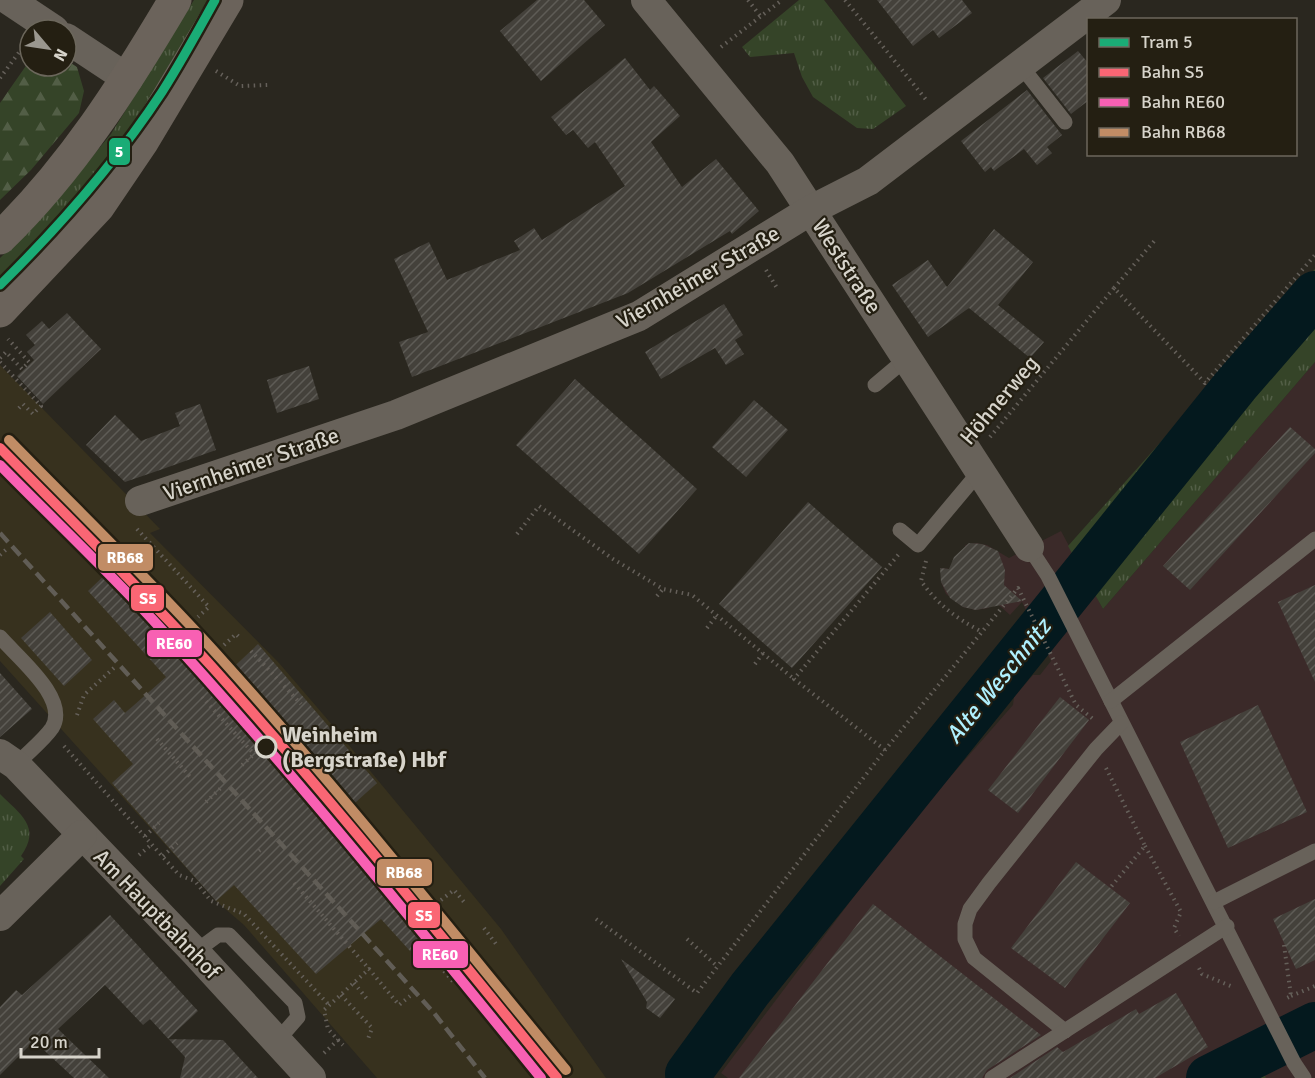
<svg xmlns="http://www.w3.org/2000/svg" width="1315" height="1078" viewBox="0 0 1315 1078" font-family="Signika,sans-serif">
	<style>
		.industrial { fill: #3b2a29 }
		.built { fill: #37311e }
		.grass { fill: url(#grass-tufts) }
		.forest { fill: url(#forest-firs) }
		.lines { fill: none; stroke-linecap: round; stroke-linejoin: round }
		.river { stroke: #04191e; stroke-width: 46 }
		.building { fill: url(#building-hatch) }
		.path { stroke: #65605a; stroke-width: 4; stroke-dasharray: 1.5 4.5; stroke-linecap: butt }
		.lane { stroke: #68625a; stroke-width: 15 }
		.street { stroke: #68625a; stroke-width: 30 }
		.secondary { stroke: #6b635b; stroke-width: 33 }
		.rail { stroke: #615d56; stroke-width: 4.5; stroke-dasharray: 12 6; stroke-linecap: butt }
		.rail-1-casing { stroke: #241f12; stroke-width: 15 }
		.rail-2-casing { stroke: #241f12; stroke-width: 15 }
		.rail-3-casing { stroke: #241f12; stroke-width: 15 }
		.rail-1 { stroke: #fa6674; stroke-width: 10 }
		.rail-2 { stroke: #f860b3; stroke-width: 10 }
		.rail-3 { stroke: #c18c65; stroke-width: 10 }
		.tram-1-casing { stroke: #241f12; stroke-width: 14 }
		.tram-1 { stroke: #1aac76; stroke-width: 9 }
		.stop-dot { fill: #241f12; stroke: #d7d4cb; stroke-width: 3 }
		.labels { text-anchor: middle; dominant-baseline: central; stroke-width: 4.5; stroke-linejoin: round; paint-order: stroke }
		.street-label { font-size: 22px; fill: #d7d4cb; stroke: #241f12 }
		.stop-label { font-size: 22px; font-weight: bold; fill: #d7d4cb; stroke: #241f12; text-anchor: start }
		.water-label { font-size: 24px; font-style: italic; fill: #aff0fe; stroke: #241f12 }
		.line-badge { stroke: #241f12; stroke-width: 2 }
		.badge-label { font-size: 16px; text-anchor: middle; font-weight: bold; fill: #fff }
	</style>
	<defs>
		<pattern id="grass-tufts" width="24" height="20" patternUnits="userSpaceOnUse" patternTransform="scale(1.5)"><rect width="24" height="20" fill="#354428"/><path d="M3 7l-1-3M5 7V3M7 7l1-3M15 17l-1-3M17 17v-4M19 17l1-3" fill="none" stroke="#525e46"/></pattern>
		<pattern id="forest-firs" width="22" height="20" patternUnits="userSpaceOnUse" patternTransform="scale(1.5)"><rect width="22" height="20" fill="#354428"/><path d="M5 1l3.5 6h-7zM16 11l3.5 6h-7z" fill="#525e46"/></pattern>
		<pattern id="building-hatch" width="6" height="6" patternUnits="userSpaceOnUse" patternTransform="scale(1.5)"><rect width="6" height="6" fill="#44413b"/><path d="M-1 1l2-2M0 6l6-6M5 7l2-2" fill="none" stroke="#5e5c56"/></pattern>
	</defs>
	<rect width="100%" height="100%" fill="#2a271f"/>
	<path class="industrial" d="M1315,362V1078H728L721,1073L907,826L1013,705L1014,697L1033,675H1040L1051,661L1022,602L1010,615L992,599L986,601L989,608L976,610L963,607L946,594L941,582V568L950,569L966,548L965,545L976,543L987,545L1009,558L1061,531L1103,609Z"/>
	<path class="built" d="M0,365L160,529L150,533L279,663L328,720L501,929L606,1078H377L244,925L216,901L0,661Z"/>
	<g class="grass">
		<path d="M194,0H221L129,149L0,291V258L42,217L111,134Z"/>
		<path d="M799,0H824L906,106L873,129L857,128L813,97L802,77L794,53L750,57L742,47Z"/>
		<path d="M1315,269V362L1103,609L1068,546Z"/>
		<path d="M0,794C20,814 42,827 21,856L24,859L0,886Z"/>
		<path d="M1257,1062L1266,1078H1229Z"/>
	</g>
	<path class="forest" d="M30,60V66H66V60L77,67L84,91L79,113L31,170L0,200V103Z"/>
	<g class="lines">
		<g class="river">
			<path d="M688,1074L750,989L1236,385L1315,294"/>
			<path d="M1209,1078L1315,1025"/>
		</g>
	</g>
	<g class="building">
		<path d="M537,0H584L605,25L541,81L500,31Z"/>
		<path d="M877,0H962L972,13L939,38L933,30L913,46Z"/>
		<path d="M1078,51L1089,64V100L1071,114L1043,78Z"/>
		<path d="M625,58L650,90L654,86L680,116L651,142L682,187L716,159L759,211L732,234L730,231L628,293L412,377L399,342L428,332L394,259L429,242L447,280L520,250L514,241L534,228L542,240L625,186L595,142L588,148L573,130L566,135L551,117Z"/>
		<path d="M1027,90L1062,135L1047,147L1052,153L1037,165L1024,149L994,171L991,167L985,172L961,141Z"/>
		<path d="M994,229L1033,262L998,305L1044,342L1030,358L969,308L928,337L892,285L928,260L947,287Z"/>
		<path d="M724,304L743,335L735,340L744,354L726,365L715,348L661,379L645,352Z"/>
		<path d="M67,313L101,349L43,404L17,376L34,360L27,352L35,345L26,335L42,321L49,329Z"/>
		<path d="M309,366L319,399L277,413L267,380Z"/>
		<path d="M575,379L697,489L639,554L516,445Z"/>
		<path d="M754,400L788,430L746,477L712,447Z"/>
		<path d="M200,404L216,450L160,470L125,482L86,445L115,415L141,441L180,426L175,413Z"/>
		<path d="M1290,427L1315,449V453L1190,590L1163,566Z"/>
		<path d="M808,502L882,567L792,668L719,604Z"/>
		<path d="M969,543L982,544L998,551L1005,570L1004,585L1022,601L976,610L963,607L950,598L941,582L940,568L949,569L954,557Z"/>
		<path d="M110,570L215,685L258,644L377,783L335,821L430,934L415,948L410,951L381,919L316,974L234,885L216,901L112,783L133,764L93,719L114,700L125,713L166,677L88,591Z"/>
		<path d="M1315,585V682L1278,602Z"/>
		<path d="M50,612L92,660L64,686L21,638Z"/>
		<path d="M0,673L32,709L0,737Z"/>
		<path d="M1060,697L1089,720L1018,813L988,790Z"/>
		<path d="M1258,705L1307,812L1228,848L1180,742Z"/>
		<path d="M1076,862L1130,903L1065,988L1011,948Z"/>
		<path d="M1315,899V960L1296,969L1273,919Z"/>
		<path d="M873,904L1041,1035L987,1070L982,1078H739Z"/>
		<path d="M110,915L198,1011L168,1039L223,1040L258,1078H180L185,1057L150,1019L143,1025L105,985L58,1029L109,1078H74L34,1041L0,1075V1007L16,990L22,995Z"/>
		<path d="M621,959L675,999L660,1018L646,1008L647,1002Z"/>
		<path d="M1176,993L1208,1047L1155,1078H1010L1057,1047L1063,1052L1136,1009L1139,1014Z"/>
	</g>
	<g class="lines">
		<g class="path">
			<path d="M748,0L761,17"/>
			<path d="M845,0L928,102"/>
			<path d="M721,47L782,0"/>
			<path d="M216,71L240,86L268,85"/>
			<path d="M0,78L26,43"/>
			<path d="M766,270L777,288"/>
			<path d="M1114,288L1156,239"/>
			<path d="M0,358L6,352L22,369L29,362L8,339"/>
			<path d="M0,362L41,406L33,414L23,404L18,409"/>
			<path d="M990,437L1114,288L1205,383L1315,255"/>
			<path d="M137,529L209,607L198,617"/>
			<path d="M517,534L539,506L613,559L663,589L692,595L794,679"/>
			<path d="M0,555L8,548"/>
			<path d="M926,561L921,581C938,605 956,618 982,632"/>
			<path d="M657,596L663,589"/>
			<path d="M707,628L717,615"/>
			<path d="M224,645L236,634L240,638"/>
			<path d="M251,651L301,704"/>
			<path d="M755,664L763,653"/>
			<path d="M202,697L254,754"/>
			<path d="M77,715L84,695L116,666"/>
			<path d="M157,739L191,778"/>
			<path d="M64,746L179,875L195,881L211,901L244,914L329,1005"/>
			<path d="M885,750L794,679L899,554"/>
			<path d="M242,765L268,742"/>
			<path d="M1106,768L1145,846L1110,888"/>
			<path d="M206,802L223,786"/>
			<path d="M145,836L159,823"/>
			<path d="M1145,846L1181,912L1174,928L1179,936"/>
			<path d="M259,851L263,848"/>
			<path d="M139,855L152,844"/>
			<path d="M163,856L177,843"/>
			<path d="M294,883L369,969"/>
			<path d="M441,900L454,890L464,902"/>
			<path d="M596,919L697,993L885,750L1018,588L1076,705L1093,719L1092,722"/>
			<path d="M484,928L496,944"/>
			<path d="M687,939L718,967"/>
			<path d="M1284,945L1291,996L1285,999"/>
			<path d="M1199,968L1202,974L1233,987"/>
			<path d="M444,971L455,984"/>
			<path d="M354,983L367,999"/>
			<path d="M341,995L372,1028L368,1039"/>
			<path d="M1291,996L1315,986"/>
			<path d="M338,1040L343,1045"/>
			<path d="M324,1053L338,1040L328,1029L324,1010L369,969L399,1005L410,996"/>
		</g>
		<g class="lane">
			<path d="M1021,66L1065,122"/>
			<path d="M875,385L907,358"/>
			<path d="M900,530L918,545L980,471"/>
			<path d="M1029,547L1048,576L1294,1063L1304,1078"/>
			<path d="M0,637C18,658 70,699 52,728C43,741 27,753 16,765"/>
			<path d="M1111,701L1315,539"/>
			<path d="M1214,902L1315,851"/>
			<path d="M195,952L218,935H229L295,1003L298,1017L277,1041"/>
			<path d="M1065,1031L974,958L965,939V924L970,909L989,883L1096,749L1121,723"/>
			<path d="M992,1078L1227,926"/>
		</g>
		<g class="street">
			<path d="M9,0L54,30"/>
			<path d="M646,0L780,163L1029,547"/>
			<path d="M66,38L128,79"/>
			<path d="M140,501L396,415L639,316L811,210L868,181L1106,0"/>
			<path d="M0,754L16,765L195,952L311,1078"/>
			<path d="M0,916L82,835"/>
		</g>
		<g class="secondary">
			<path d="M0,238C72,168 124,86 175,0"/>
			<path d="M0,311L98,207L142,142L227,0"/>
		</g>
		<path class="rail" d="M0,533L434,1013L485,1078"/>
		<defs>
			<path id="rail-1" d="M0,448C72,521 145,593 214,669C333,801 444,940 557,1078"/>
			<path id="rail-2" d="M0,465C51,517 104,567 153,620C289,767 415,923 541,1078"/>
			<path id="rail-3" d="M9,440C80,513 154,584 223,661C342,793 453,933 566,1070"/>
		</defs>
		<use href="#rail-1" class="rail-1-casing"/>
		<use href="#rail-2" class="rail-2-casing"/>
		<use href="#rail-3" class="rail-3-casing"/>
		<use href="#rail-1" class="rail-1"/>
		<use href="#rail-2" class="rail-2"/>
		<use href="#rail-3" class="rail-3"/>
		<defs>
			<path id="tram-1" d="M0,285C60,226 116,162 162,92C181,62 198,31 215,0"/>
		</defs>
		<use href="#tram-1" class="tram-1-casing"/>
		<use href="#tram-1" class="tram-1"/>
	</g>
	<circle class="stop-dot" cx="266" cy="747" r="10"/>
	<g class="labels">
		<g class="street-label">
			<text transform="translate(847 266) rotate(57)">Weststraße</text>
			<text transform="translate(698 277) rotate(-30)">Viernheimer Straße</text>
			<text transform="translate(999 400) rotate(-50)">Höhnerweg</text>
			<text transform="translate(251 464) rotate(-19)">Viernheimer Straße</text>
			<text transform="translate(157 914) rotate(46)">Am Hauptbahnhof</text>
		</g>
		<g class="stop-label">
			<text x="282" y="734">Weinheim<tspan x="282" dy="25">(Bergstraße) Hbf</tspan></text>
		</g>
		<g class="water-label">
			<text transform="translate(998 681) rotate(-51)">Alte Weschnitz</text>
		</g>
	</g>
	<g class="line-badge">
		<rect x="108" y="137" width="23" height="29" rx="6" fill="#1aac76"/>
		<rect x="97" y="543" width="57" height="29" rx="6" fill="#c18c65"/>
		<rect x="130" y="584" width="35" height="28" rx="6" fill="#fa6674"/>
		<rect x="146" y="629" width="57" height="29" rx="6" fill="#f860b3"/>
		<rect x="376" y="858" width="57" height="29" rx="6" fill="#c18c65"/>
		<rect x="407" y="901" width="34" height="28" rx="6" fill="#fa6674"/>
		<rect x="412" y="940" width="57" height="29" rx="6" fill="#f860b3"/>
	</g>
	<g class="badge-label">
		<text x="119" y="157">5</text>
		<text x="125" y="563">RB68</text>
		<text x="148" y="604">S5</text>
		<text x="174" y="649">RE60</text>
		<text x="404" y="878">RB68</text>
		<text x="424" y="921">S5</text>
		<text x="440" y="960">RE60</text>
	</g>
	<rect x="1087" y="18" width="210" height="138" fill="#241f12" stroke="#6c675c" stroke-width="1.5"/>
	<rect x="1099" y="38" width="30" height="9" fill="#1aac76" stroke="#6c675c" stroke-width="1.5"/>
	<text x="1141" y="48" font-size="18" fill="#d7d4cb">Tram 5</text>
	<rect x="1099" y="68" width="30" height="9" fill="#fa6674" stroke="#6c675c" stroke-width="1.5"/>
	<text x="1141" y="78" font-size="18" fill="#d7d4cb">Bahn S5</text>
	<rect x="1099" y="98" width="30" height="9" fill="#f860b3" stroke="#6c675c" stroke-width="1.5"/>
	<text x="1141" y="108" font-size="18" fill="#d7d4cb">Bahn RE60</text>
	<rect x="1099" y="128" width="30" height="9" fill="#c18c65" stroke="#6c675c" stroke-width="1.5"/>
	<text x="1141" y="138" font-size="18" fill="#d7d4cb">Bahn RB68</text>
	<g transform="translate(48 48) rotate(119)"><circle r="28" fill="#241f12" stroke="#6c675c" stroke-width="1.5"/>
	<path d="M0-4.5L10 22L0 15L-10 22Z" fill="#9a978f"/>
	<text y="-9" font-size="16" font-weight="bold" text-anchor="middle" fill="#d7d4cb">N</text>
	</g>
	<path d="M21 1048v9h78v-9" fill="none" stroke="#d7d4cb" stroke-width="3"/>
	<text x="30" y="1048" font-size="18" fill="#d7d4cb" stroke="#241f12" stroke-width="4.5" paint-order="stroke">20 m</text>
</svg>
